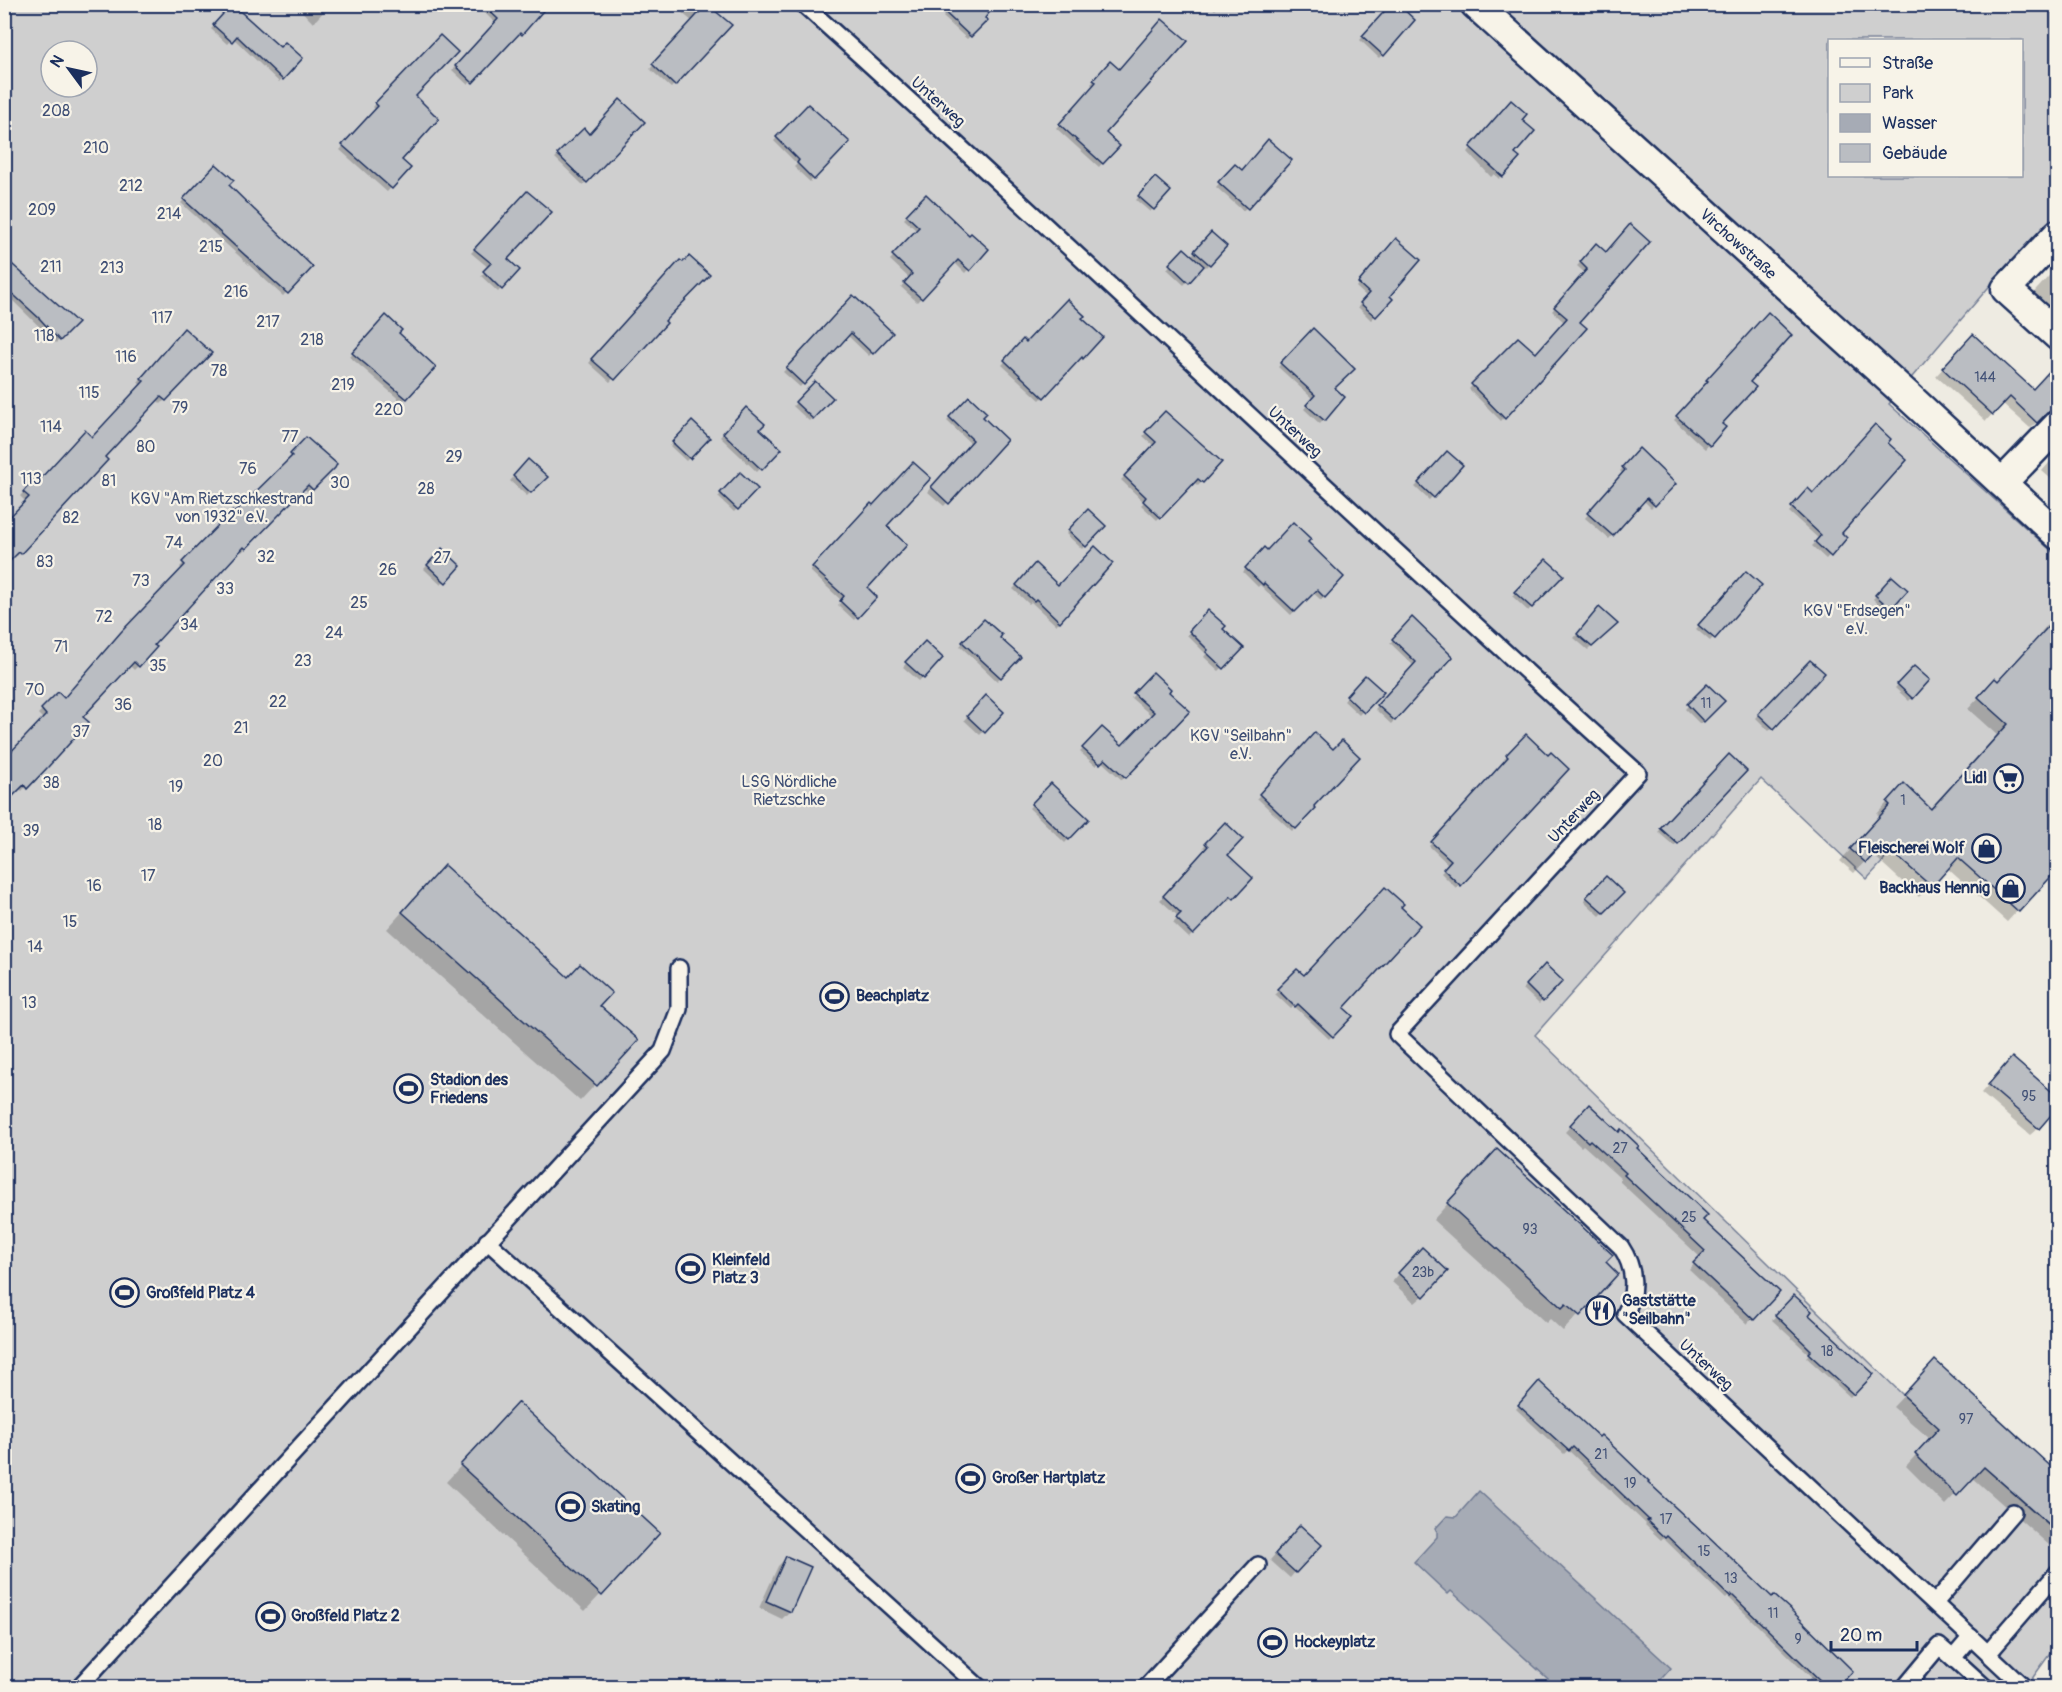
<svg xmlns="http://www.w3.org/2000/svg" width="2062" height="1692" viewBox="0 0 2062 1692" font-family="Pangolin,sans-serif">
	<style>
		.green { fill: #cfcfcf; stroke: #757f96; stroke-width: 1.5; fill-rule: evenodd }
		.water { fill: #a6abb5; stroke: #6e7992; stroke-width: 1.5 }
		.shadow { fill: #0003 }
		.building { fill: #babdc2; stroke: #1b2f5e; stroke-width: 1.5 }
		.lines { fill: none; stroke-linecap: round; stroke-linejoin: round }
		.lane-casing { stroke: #1b2f5e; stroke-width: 20 }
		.street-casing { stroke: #1b2f5e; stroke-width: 33 }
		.lane { stroke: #f7f3e8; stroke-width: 15 }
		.street { stroke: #f7f3e8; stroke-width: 28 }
		.labels { text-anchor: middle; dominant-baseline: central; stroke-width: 4.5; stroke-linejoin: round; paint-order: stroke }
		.number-label { font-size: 14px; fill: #435277 }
		.street-label { font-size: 16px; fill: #1b2f5e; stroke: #f7f3e8 }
		.park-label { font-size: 16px; fill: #3f4f75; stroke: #f7f3e8 }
		.poi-label { font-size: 16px; font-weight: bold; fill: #1b2f5e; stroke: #f7f3e8; text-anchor: start }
	</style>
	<rect width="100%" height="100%" fill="#eeebe2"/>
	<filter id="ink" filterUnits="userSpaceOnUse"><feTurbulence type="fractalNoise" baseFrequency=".0167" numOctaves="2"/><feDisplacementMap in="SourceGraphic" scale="12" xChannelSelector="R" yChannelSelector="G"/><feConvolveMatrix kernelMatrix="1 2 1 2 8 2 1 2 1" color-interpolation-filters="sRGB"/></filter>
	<g filter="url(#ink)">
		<path class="green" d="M5,5H2057V222L1993,282L1889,404L2057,556V670L1867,879L1761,779L1535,1035L1903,1395L2057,1532V1644L2026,1687L1823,1688L1812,1678L1803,1688L5,1687ZM1830,40H2022V176H1830ZM51,51H87V87H51Z"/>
		<path class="water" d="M1479,1491L1671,1668L1654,1687H1557L1451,1591L1448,1594L1414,1562L1437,1537V1531L1435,1529L1447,1516L1456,1517Z"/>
		<g class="shadow">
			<path d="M295,4H331L313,23Z"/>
			<path d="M476,4H530L539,13L517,37L516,35L468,85L452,70L495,23Z"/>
			<path d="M688,4H712L718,10L716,12L730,25L671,88L650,69L693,22L681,12Z"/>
			<path d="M956,4L986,21L967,39L943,17Z"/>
			<path d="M1209,4H1220L1215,10Z"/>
			<path d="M1393,4L1413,20L1379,58L1360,40Z"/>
			<path d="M233,6L280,49L301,58L279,82L233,38L227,44L211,29Z"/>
			<path d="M440,37L414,96L400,160L409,168L387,192L340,150L376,110L373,107Z"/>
			<path d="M87,61L97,69L87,81Z"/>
			<path d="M1107,67L1104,133L1118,146L1099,167L1056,128L1093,86L1091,84Z"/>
			<path d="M60,87H82L72,98Z"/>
			<path d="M808,106L848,142L810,182L794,167L797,164L774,141Z"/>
			<path d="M1508,106L1520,120L1513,154L1518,158L1499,179L1494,174L1491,177L1468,152Z"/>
			<path d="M642,122L583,185L555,158L584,130L589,136Z"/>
			<path d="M1289,160L1243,211L1216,187L1235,166L1242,172Z"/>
			<path d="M216,166L227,185L311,267L283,296L181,203Z"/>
			<path d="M1155,179L1169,191L1150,212L1136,200Z"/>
			<path d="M527,193L506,259L518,270L498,292L481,276L489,268L471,253Z"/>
			<path d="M926,196L969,237L987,249L965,273L954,262L917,302L901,287L909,278L890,260L917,231L904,219Z"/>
			<path d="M1211,234L1225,247L1206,267L1203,265L1184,285L1167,269L1184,250L1191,256Z"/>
			<path d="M1393,243L1388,296L1391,299L1371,320L1358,307L1367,297L1356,287Z"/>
			<path d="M1597,245L1578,322L1585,328L1501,421L1469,389L1518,339L1536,354L1564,322L1552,311L1585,273L1577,266Z"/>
			<path d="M677,265L663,321L665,323L610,382L589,363Z"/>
			<path d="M2058,266V326L2028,299Z"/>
			<path d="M26,278L75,323L56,343L9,297Z"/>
			<path d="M853,297L890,333L869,356L847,335L800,387L783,372Z"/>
			<path d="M1768,314L1748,382L1720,424L1724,428L1705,449L1674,420L1706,385L1704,384Z"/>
			<path d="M386,317L397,333L434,367L402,402L350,357Z"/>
			<path d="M1080,318L1101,338L1040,400L1002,365L1023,342L1026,344Z"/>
			<path d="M1313,330L1333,388L1343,397L1320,424L1304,409L1313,399L1278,367Z"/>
			<path d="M180,334L209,353L161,404L157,400L102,457L17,556L14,554L26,502L20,496L38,477L40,480L92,439L141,386L138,382Z"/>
			<path d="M1966,342L2032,391L2058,377V417L2045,415L2030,428L2002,403L1986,421L1936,376Z"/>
			<path d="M815,383L831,398L809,421L793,406Z"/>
			<path d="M969,398L981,418L1005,440L944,506L928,492L971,444L947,421Z"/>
			<path d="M746,410L758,429L779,449L757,472L720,437Z"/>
			<path d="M1165,413L1220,462L1198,486L1193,481L1157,520L1141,505L1144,502L1121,480L1154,446L1143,436Z"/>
			<path d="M692,423L708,438L686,461L670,446Z"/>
			<path d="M306,439L334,467L309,493L303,488L242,552L239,549L152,645L155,647L138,666L134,670L129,665L81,717L87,722L22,791L19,788L4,802V751L9,756L44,720L38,714L58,694L64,699L183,570L180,567L228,517L234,516L289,460L288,459Z"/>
			<path d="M1639,450L1674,484L1651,508L1643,500L1609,539L1585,518L1623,474L1620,471Z"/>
			<path d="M2058,451V485L2042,471L2057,454L2056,453Z"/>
			<path d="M1448,453L1461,465L1429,500L1415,487Z"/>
			<path d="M528,461L545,477L527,496L510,481Z"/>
			<path d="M740,474L756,489L734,512L718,497Z"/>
			<path d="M1808,491L1845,538L1826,559L1812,546L1819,539L1789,512Z"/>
			<path d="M873,507L885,527L866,588L875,597L854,620L838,605L842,601L810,571L867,509Z"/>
			<path d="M1088,511L1103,526L1082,549L1066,534Z"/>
			<path d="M1306,542L1342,577L1321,600L1312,592L1291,615L1260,585L1258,587L1243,572L1264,549L1267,552Z"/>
			<path d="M442,550L459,566L441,585L424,569Z"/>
			<path d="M1546,561L1562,575L1528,611L1512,596Z"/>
			<path d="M1111,563L1056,625L1031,602L1029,604L1013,589L1035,565L1058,587Z"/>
			<path d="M1746,573L1760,585L1710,641L1696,629Z"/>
			<path d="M1892,578L1906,590L1886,611L1873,599Z"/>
			<path d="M1208,612L1221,630L1242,648L1219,671L1204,657L1206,654L1187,635Z"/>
			<path d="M1596,612L1615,624L1588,650L1574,638Z"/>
			<path d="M2057,615L2058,867L2007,922L1947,868L1919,897L1872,854L1854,873L1840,861L1880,817L1877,814L1893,796L1931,810L1998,736L1968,709L1984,692L1998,682L2043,634L2041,632Z"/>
			<path d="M1412,620L1451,657L1391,724L1375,709L1414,666L1390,643Z"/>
			<path d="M984,621L998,638L1019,657L997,681L960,646Z"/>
			<path d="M925,643L941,658L919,681L903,667Z"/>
			<path d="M1810,662L1823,674L1769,731L1756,718Z"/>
			<path d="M1914,668L1928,680L1909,701L1895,688Z"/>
			<path d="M1153,674L1167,692L1187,711L1122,780L1101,761L1096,766L1080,752L1102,729L1122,747L1152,716L1131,698Z"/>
			<path d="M1365,677L1381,692L1359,715L1344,701Z"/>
			<path d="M1707,686L1723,701L1700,724L1685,709Z"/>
			<path d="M986,697L1002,712L980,735L964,720Z"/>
			<path d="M1315,734L1312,806L1314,808L1292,831L1257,798Z"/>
			<path d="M1526,736L1544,792L1456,888L1441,873L1449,865L1429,846L1506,761L1504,759Z"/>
			<path d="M1729,756L1745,771L1674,846L1658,832Z"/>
			<path d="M1051,785L1087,819L1065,843L1029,808Z"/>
			<path d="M1225,824L1226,855L1251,878L1229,901L1226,898L1189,938L1173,923L1179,917L1160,900L1206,850L1203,847Z"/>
			<path d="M1606,878L1622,893L1600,916L1584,901Z"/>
			<path d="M428,883L598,1006L637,1040L580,1101L387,929Z"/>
			<path d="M1545,966L1561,981L1539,1004L1523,989Z"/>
			<path d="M1297,971L1351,1016L1329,1039L1294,1006L1291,1009L1275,994Z"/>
			<path d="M2004,1067L2038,1128L2030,1135L1981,1093Z"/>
			<path d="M1589,1106L1635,1148L1701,1220L1777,1292L1747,1324L1689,1270L1700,1257L1619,1181L1621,1179L1583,1145L1581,1147L1565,1132Z"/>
			<path d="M1481,1167L1616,1274L1563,1331L1550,1319L1546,1323L1433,1220Z"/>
			<path d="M1414,1257L1423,1296L1415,1303L1392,1282Z"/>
			<path d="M1794,1297L1807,1315L1872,1374L1850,1397L1806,1357L1809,1354L1772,1320Z"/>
			<path d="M1925,1373L2058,1475V1553L1972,1477L1945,1505L1906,1466L1930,1439L1893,1407Z"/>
			<path d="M1539,1383L1835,1688H1822L1728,1597L1726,1599L1663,1538L1661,1540L1645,1525L1646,1524L1568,1450L1564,1454L1516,1409Z"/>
			<path d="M503,1420L658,1533L585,1611L446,1482Z"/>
			<path d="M1295,1533V1572L1290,1578L1270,1560Z"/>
			<path d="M786,1558L790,1611L782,1619L759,1608L778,1566Z"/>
		</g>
		<g class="building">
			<path d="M232,4L280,47L285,42L303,58L283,80L237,36L232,42L213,25Z"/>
			<path d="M482,4H549L522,35L520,33L473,83L455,66L498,19Z"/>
			<path d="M707,4L732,25L675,86L652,64Z"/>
			<path d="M936,4H996L985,18L988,20L971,37Z"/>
			<path d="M1391,4H1398L1415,20L1384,56L1362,36Z"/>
			<path d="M1162,19L1188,41L1106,133L1120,146L1103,164L1059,124L1096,82L1093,80L1110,61L1119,69Z"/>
			<path d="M440,35L458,52L416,96L439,119L402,160L411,168L392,189L342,145L378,106L375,103Z"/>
			<path d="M620,99L645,122L587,183L557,154L584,128L589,134Z"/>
			<path d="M1511,100L1527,114L1522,120L1535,131L1515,154L1520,158L1503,177L1470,147Z"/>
			<path d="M808,104L850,142L814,180L797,163L799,160L776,137Z"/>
			<path d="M1268,139L1292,160L1248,209L1218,182L1235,164L1242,170Z"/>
			<path d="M216,164L234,180L229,185L313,267L288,294L183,199Z"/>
			<path d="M1155,177L1171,191L1154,210L1138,196Z"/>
			<path d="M527,191L552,212L508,259L520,270L502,290L483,271L491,263L474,249Z"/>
			<path d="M926,194L969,235L971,233L989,249L970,271L958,260L922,299L904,283L912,274L892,255L919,227L906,215Z"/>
			<path d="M1630,224L1650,242L1580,322L1587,328L1505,419L1471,384L1518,337L1536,353L1567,318L1554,307L1587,269L1580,262L1596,243L1606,252Z"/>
			<path d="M1211,232L1227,246L1210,265L1194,251Z"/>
			<path d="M1396,238L1421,260L1390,296L1393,299L1376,317L1360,303L1369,293L1358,283Z"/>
			<path d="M1184,248L1204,266L1189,283L1169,264Z"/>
			<path d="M689,256L710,275L665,321L667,323L615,380L591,359L680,260L683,262Z"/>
			<path d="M4,257L78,323L60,341L40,319L4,286Z"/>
			<path d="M853,295L893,333L873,354L851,333L804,385L786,368Z"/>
			<path d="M1067,299L1085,316L1082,318L1103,337L1083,359L1082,357L1044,398L1004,360L1023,339L1026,342Z"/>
			<path d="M1768,312L1792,335L1750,382L1756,387L1722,424L1726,427L1710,446L1676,416L1708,381L1706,380Z"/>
			<path d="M386,315L402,330L399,333L436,367L407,399L352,353Z"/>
			<path d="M184,328L212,353L166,401L161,397L105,457L108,460L21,554L19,552L4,567V523L29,497L23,492L38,475L41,478L85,430L92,437L144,381L141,378Z"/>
			<path d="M1313,328L1355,369L1335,388L1345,397L1325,421L1306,405L1315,395L1280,363Z"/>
			<path d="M1973,334L2033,389L2058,362V409L2047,413L2037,423L2010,397L1993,415L1942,368Z"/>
			<path d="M815,381L833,398L813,419L795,402Z"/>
			<path d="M969,396L987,413L983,417L1007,440L949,504L931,487L973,440L949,417Z"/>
			<path d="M746,407L765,424L760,429L782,449L762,470L723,433Z"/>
			<path d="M1165,411L1222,462L1203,483L1198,479L1161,518L1143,501L1146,497L1124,476L1156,442L1145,432Z"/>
			<path d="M692,421L710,438L690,459L672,442Z"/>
			<path d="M1875,424L1891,439L1888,443L1907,460L1842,533L1847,538L1831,557L1815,542L1821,535L1791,507L1808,488L1813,493Z"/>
			<path d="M306,437L337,464L335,468L313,490L308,485L246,549L244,547L154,645L157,647L139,667L134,662L83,717L89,722L48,767L27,789L24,785L4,805V759L46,715L41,709L58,692L64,698L121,632L185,565L182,562L232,511L234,513L292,456L290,454Z"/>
			<path d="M1639,448L1676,484L1655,506L1647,498L1613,536L1587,513L1625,470L1622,467Z"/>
			<path d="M1447,451L1463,465L1434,498L1418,483Z"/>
			<path d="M528,459L548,477L531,493L513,476Z"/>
			<path d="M913,462L931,478L887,526L907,545L868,588L877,597L858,618L840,601L844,596L812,567L871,503L873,505Z"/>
			<path d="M740,472L758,489L738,510L720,493Z"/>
			<path d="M1088,509L1106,526L1086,547L1068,530Z"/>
			<path d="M1293,522L1311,539L1308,542L1344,577L1325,598L1317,590L1295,612L1264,583L1263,585L1245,568L1264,547L1267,550Z"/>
			<path d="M1095,546L1113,563L1060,622L1036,599L1034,601L1016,585L1035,563L1058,585Z"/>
			<path d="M442,548L461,566L446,583L427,565Z"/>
			<path d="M1546,559L1564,575L1532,608L1514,592Z"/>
			<path d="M1746,571L1762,585L1715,639L1698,625Z"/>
			<path d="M1892,576L1908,590L1891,609L1875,595Z"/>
			<path d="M1599,607L1618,624L1592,647L1577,634Z"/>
			<path d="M1208,610L1226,626L1223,629L1244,648L1224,669L1206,652L1208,650L1189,631Z"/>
			<path d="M2058,616V869L2019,912L1958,858L1932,887L1883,844L1866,863L1850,849L1890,805L1887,802L1904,783L1931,809L2008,724L1978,697L1995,678L1998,681Z"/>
			<path d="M1412,617L1453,657L1395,721L1377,705L1416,662L1392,639Z"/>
			<path d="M984,619L1002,635L1000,638L1021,657L1001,678L962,642Z"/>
			<path d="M925,641L943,658L924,679L905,662Z"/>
			<path d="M1810,660L1825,673L1774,729L1758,714Z"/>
			<path d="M1914,666L1930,680L1913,699L1897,684Z"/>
			<path d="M1153,672L1171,689L1169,692L1190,711L1126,778L1105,759L1100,764L1082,748L1102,727L1122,745L1154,712L1133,693Z"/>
			<path d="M1365,675L1384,692L1364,713L1346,696Z"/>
			<path d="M1707,684L1725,701L1704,722L1687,704Z"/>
			<path d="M986,695L1004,712L985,733L967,716Z"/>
			<path d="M1315,732L1333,749L1342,740L1360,757L1314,806L1316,808L1296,829L1259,794Z"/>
			<path d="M1526,734L1548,755L1551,752L1569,769L1461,886L1443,869L1451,860L1431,842L1508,757L1506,755Z"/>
			<path d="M1729,754L1747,771L1678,844L1660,828Z"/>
			<path d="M1051,783L1089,819L1069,840L1031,804Z"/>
			<path d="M1225,822L1243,839L1228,855L1253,878L1234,899L1231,896L1193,935L1176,918L1181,913L1163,896L1208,846L1205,843Z"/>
			<path d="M444,865L568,977L580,964L612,993L600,1006L639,1040L597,1086L402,912Z"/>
			<path d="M1606,876L1624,893L1604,913L1586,897Z"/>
			<path d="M1385,887L1404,904L1401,907L1420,925L1344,1008L1353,1016L1333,1037L1298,1004L1295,1007L1277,989L1297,969L1304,975Z"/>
			<path d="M1545,964L1563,981L1543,1002L1526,985Z"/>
			<path d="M2012,1057L2058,1097V1107L2039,1129L1988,1085Z"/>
			<path d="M1589,1104L1619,1132L1621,1129L1639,1146L1637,1148L1708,1215L1703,1220L1780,1292L1754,1320L1693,1263L1705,1251L1624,1175L1626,1173L1590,1140L1588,1142L1570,1125Z"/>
			<path d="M1497,1149L1613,1255L1606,1262L1618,1274L1580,1316L1566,1304L1562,1308L1447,1203Z"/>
			<path d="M1422,1247L1448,1271L1424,1297L1398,1273Z"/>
			<path d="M1794,1295L1812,1311L1809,1315L1874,1374L1854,1395L1808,1353L1811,1350L1775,1315Z"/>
			<path d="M1935,1360L2058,1473V1532L1984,1467L1957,1496L1915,1454L1939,1428L1903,1395Z"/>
			<path d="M1539,1381L1599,1437L1601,1435L1619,1452L1649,1481L1648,1482L1704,1534L1705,1533L1772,1597L1774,1595L1792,1611L1853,1671L1837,1688H1828L1732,1595L1730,1597L1667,1536L1665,1538L1647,1521L1649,1520L1573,1447L1569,1451L1518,1405Z"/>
			<path d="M518,1402L660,1533L602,1596L460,1465Z"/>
			<path d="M1300,1525L1322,1545L1296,1573L1275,1554Z"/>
			<path d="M786,1556L811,1567L791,1612L766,1601Z"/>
		</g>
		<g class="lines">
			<defs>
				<g id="lane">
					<path d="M803,4C1085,257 1357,520 1638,773L1397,1034L1621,1247C1635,1268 1637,1292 1625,1314L2025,1688"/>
					<path d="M487,1241L980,1688"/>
					<path d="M1935,1603L2013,1512"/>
					<path d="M1988,1653L2058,1572"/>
					<path d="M1953,1658L1986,1688"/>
					<path d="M78,1688L663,1051L679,1009V968"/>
					<path d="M1145,1688L1258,1565"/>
					<path d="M1904,1688L1939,1646L1953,1658L1971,1637"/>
				</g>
				<g id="street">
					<path d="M1475,4L1907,395L2058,535"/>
					<path d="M2058,234L2006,289L2058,336"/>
					<path d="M2002,483L2058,425"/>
				</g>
			</defs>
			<use href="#lane" class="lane-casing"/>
			<use href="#street" class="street-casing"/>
			<use href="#lane" class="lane"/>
			<use href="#street" class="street"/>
		</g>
	</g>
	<defs>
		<symbol id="supermarket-ring" viewBox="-11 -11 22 22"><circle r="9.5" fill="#f7f3e8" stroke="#1b2f5e" stroke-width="1.5"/><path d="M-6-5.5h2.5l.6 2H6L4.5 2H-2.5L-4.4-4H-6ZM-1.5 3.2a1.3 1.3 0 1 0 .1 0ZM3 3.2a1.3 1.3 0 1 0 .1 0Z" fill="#1b2f5e"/></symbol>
		<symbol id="shop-ring" viewBox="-11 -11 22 22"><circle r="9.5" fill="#f7f3e8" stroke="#1b2f5e" stroke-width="1.5"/><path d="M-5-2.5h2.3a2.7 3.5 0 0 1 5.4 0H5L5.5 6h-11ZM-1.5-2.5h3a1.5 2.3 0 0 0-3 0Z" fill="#1b2f5e"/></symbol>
		<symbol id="stadium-ring" viewBox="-11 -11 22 22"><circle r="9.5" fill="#f7f3e8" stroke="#1b2f5e" stroke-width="1.5"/><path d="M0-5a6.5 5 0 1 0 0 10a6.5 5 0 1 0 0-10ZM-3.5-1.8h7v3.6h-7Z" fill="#1b2f5e"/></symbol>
		<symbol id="restaurant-ring" viewBox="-11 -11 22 22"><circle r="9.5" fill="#f7f3e8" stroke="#1b2f5e" stroke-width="1.5"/><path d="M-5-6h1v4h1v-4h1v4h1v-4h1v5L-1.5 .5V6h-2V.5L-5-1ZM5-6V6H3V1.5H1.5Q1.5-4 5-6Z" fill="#1b2f5e"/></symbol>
	</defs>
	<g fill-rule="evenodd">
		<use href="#supermarket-ring" x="1992" y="762" width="33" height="33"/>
		<use href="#shop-ring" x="1970" y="832" width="33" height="33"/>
		<use href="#shop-ring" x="1994" y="872" width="33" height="33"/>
		<use href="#stadium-ring" x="818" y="980" width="33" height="33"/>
		<use href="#stadium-ring" x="392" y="1072" width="33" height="33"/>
		<use href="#stadium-ring" x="674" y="1252" width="33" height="33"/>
		<use href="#stadium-ring" x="108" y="1276" width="33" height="33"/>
		<use href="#restaurant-ring" x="1584" y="1294" width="33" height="33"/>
		<use href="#stadium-ring" x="954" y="1462" width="33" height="33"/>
		<use href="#stadium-ring" x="554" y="1490" width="33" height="33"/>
		<use href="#stadium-ring" x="254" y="1600" width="33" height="33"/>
		<use href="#stadium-ring" x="1256" y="1626" width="33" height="33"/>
	</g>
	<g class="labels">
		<g class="number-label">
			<text x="1985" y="377">144</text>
			<text x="1706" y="703">11</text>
			<text x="1903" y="800">1</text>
			<text x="2029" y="1096">95</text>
			<text x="1620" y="1148">27</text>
			<text x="1689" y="1217">25</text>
			<text x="1530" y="1229">93</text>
			<text x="1423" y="1272">23b</text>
			<text x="1827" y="1351">18</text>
			<text x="1966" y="1419">97</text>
			<text x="1601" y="1454">21</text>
			<text x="1630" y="1483">19</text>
			<text x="1666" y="1519">17</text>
			<text x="1704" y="1551">15</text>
			<text x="1731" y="1578">13</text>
			<text x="1773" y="1613">11</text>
			<text x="1798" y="1639">9</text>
		</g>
		<g class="street-label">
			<text transform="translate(938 102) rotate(42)">Unterweg</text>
			<text transform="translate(1738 244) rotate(42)">Virchowstraße</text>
			<text transform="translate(1295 432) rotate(43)">Unterweg</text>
			<text transform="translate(1574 816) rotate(-47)">Unterweg</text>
			<text transform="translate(1706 1365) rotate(43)">Unterweg</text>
		</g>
		<g class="park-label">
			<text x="56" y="111">208</text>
			<text x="96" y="148">210</text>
			<text x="131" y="186">212</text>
			<text x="42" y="210">209</text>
			<text x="169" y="214">214</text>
			<text x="211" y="247">215</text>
			<text x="51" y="267">211</text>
			<text x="112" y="268">213</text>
			<text x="236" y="292">216</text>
			<text x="162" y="318">117</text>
			<text x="268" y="322">217</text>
			<text x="44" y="336">118</text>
			<text x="312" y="340">218</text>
			<text x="126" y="357">116</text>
			<text x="219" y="371">78</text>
			<text x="343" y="385">219</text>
			<text x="89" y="393">115</text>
			<text x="180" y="408">79</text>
			<text x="389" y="410">220</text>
			<text x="51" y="427">114</text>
			<text x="290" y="437">77</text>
			<text x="146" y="447">80</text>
			<text x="454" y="457">29</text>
			<text x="248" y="469">76</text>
			<text x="31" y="479">113</text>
			<text x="109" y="481">81</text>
			<text x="340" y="483">30</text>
			<text x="426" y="489">28</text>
			<text x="222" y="499">KGV "Am Rietzschkestrand<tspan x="222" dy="18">von 1932" e.V.</tspan></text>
			<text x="71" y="518">82</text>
			<text x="174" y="543">74</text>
			<text x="266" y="557">32</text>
			<text x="442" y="558">27</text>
			<text x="45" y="562">83</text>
			<text x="388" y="570">26</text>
			<text x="141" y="581">73</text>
			<text x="225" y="589">33</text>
			<text x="359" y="603">25</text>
			<text x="1857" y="611">KGV "Erdsegen"<tspan x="1857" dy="18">e.V.</tspan></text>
			<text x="104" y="617">72</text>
			<text x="189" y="625">34</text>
			<text x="334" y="633">24</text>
			<text x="61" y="647">71</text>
			<text x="303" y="661">23</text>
			<text x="158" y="666">35</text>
			<text x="35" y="690">70</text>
			<text x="278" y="702">22</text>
			<text x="123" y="705">36</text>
			<text x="241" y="728">21</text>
			<text x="81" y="732">37</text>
			<text x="1241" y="736">KGV "Seilbahn"<tspan x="1241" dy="18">e.V.</tspan></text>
			<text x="213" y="761">20</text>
			<text x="789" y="782">LSG Nördliche<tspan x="789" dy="18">Rietzschke</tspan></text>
			<text x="51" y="783">38</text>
			<text x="176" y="787">19</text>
			<text x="155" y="825">18</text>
			<text x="31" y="831">39</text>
			<text x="148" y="876">17</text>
			<text x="94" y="886">16</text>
			<text x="70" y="922">15</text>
			<text x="35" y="947">14</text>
			<text x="29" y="1003">13</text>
		</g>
		<g class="poi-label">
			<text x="1987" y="778" text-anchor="end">Lidl</text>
			<text x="1965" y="848" text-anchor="end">Fleischerei Wolf</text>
			<text x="1990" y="888" text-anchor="end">Backhaus Hennig</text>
			<text x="856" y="996">Beachplatz</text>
			<text x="430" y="1080">Stadion des<tspan x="430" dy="18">Friedens</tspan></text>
			<text x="712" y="1260">Kleinfeld<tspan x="712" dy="18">Platz 3</tspan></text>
			<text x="146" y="1293">Großfeld Platz 4</text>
			<text x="1622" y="1301">Gaststätte<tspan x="1622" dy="18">"Seilbahn"</tspan></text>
			<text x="992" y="1478">Großer Hartplatz</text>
			<text x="591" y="1507">Skating</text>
			<text x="291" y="1616">Großfeld Platz 2</text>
			<text x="1294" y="1642">Hockeyplatz</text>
		</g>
	</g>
	<rect width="2062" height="1692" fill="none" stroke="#f7f3e8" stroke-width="24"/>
	<rect x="12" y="12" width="2038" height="1668" fill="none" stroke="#1b2f5e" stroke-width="2" filter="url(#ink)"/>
	<rect x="1828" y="39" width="195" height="138" fill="#f7f3e8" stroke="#9fa5b1" stroke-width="1.5"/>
	<rect x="1840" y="58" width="30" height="9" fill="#f7f3e8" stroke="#9fa5b1" stroke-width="1.5"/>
	<text x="1882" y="69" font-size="18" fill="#1b2f5e">Straße</text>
	<rect x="1840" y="84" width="30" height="18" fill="#cfcfcf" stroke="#9fa5b1" stroke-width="1.5"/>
	<text x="1882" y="99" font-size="18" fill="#1b2f5e">Park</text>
	<rect x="1840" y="114" width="30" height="18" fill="#a6abb5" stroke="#9fa5b1" stroke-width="1.5"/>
	<text x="1882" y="129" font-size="18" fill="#1b2f5e">Wasser</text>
	<rect x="1840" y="144" width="30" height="18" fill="#babdc2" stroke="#9fa5b1" stroke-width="1.5"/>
	<text x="1882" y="159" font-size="18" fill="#1b2f5e">Gebäude</text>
	<g transform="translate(69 69) rotate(303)"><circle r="28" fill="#f7f3e8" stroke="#9fa5b1" stroke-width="1.5"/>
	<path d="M0-4.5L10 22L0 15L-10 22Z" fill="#1b2f5e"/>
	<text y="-9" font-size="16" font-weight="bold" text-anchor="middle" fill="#1b2f5e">N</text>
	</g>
	<path d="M1831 1641v9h86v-9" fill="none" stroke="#1b2f5e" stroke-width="3"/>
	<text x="1840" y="1641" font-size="18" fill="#1b2f5e" stroke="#f7f3e8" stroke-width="4.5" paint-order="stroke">20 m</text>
</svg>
